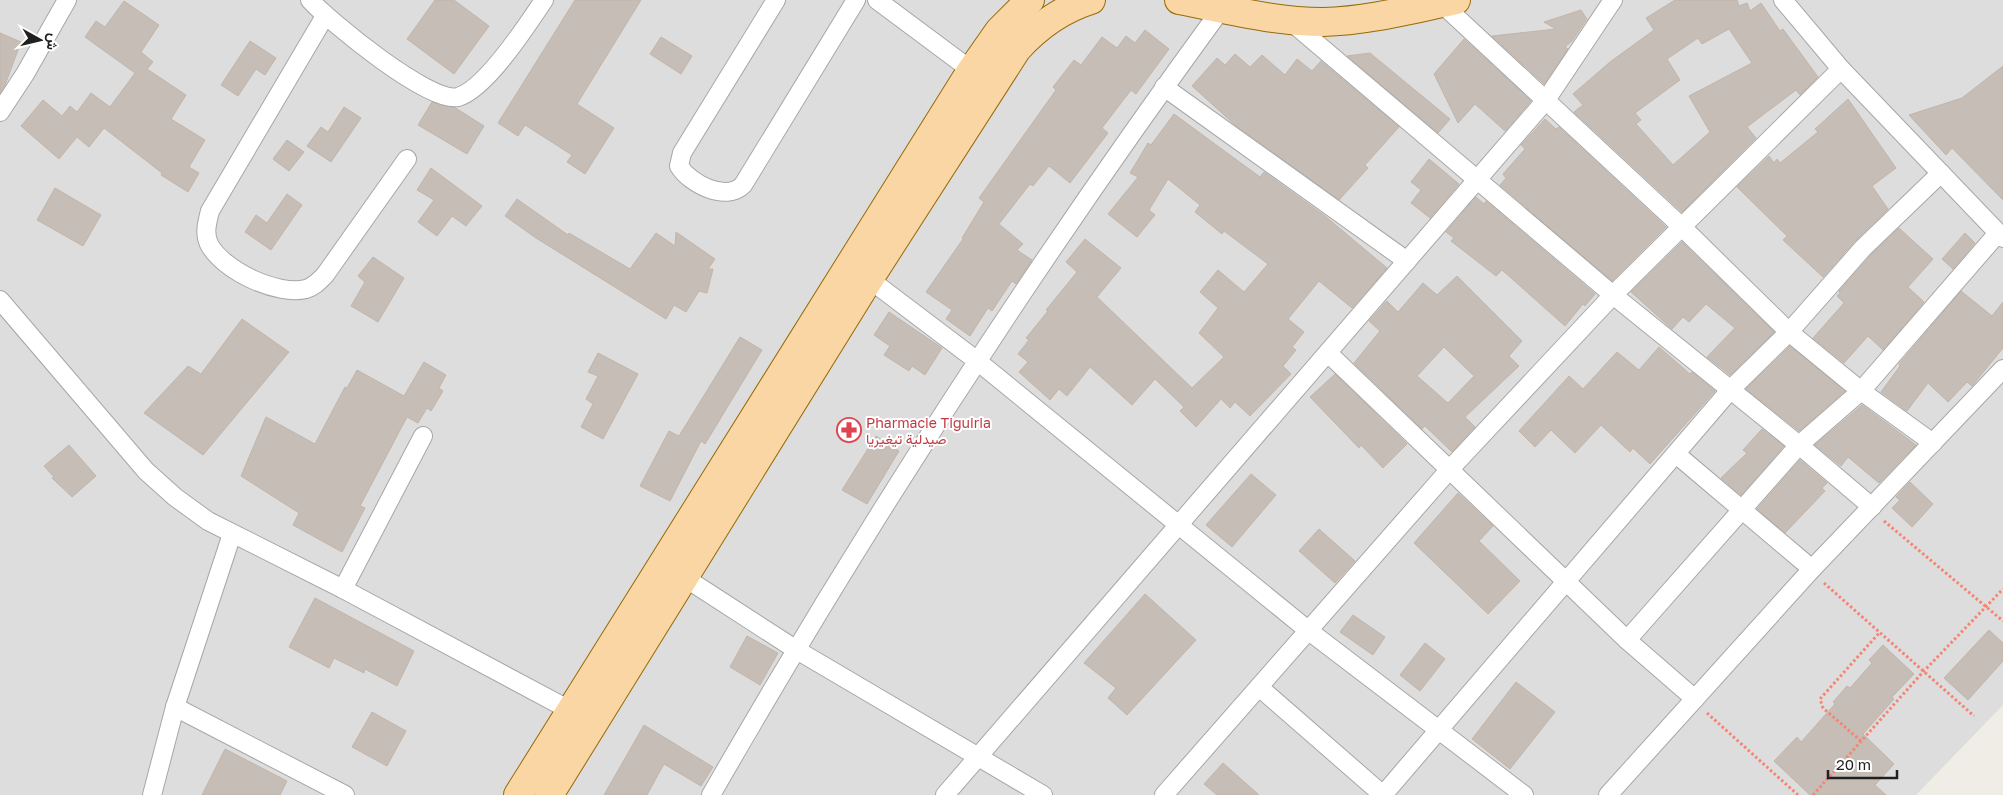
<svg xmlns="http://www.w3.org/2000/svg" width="2003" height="795" viewBox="0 0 2003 795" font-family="'Golos Text',Vazirmatn,sans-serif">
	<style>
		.residential { fill: #dedddd }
		.building { fill: #c5bdb6; stroke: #c2b5aa; fill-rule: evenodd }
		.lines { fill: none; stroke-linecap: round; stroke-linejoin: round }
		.street-casing { stroke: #a7a7a7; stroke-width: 20 }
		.primary-casing { stroke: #976a05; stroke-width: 30 }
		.path { stroke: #f58473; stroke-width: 3; stroke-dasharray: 2.5 2.5; stroke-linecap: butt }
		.street { stroke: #fff; stroke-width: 18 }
		.primary { stroke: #f9d6a3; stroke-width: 28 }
		.labels { text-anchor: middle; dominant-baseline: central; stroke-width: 4; stroke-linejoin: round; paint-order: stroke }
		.health-label { font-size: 14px; fill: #be3a42; stroke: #fff; text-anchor: start }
	</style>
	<rect width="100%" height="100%" fill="#f0ede7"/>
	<path class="residential" d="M0,0H2003V705L1916,795H0Z"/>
	<g class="building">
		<path d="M435,0H454L489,26L454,74L407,39Z"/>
		<path d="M575,0H641L577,104L614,128L585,174L567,162L572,155L525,125L518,136L498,123Z"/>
		<path d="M1675,0H1737L1739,6L1747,3L1750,11L1761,3L1780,31L1783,29L1818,77L1800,95L1796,90L1747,127L1756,138L1682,212L1574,112L1583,105L1573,94L1610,62L1654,30L1646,18ZM1729,29L1752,63L1689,96L1710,132L1673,165L1636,124L1641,120L1635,113L1680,80L1667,59L1698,38L1702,44Z"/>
		<path d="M124,1L159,25L141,52L153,62L147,69L186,95L171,119L205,140L189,167L199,173L188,192L161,175L162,173L104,128L89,147L77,137L59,159L21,126L43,100L62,116L70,106L77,112L91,93L110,107L135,73L85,37L96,21L105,27Z"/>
		<path d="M1581,10L1587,19L1572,41L1565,47L1568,49L1544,84L1492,36L1556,29L1544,22Z"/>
		<path d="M1145,30L1169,49L1136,94L1131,90L1102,128L1108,133L1070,183L1049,166L1033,186L1030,184L999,224L1023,244L1017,250L1032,260L1016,284L1012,281L992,311L988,308L970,336L946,319L952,310L926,292L963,239L962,238L984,202L979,198L1056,90L1053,87L1074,60L1081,65L1102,37L1117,48L1126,36L1135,43Z"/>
		<path d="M0,33L21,42L5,85L0,93Z"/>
		<path d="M661,37L692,56L681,74L650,54Z"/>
		<path d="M1464,39L1531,101L1505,131L1475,104L1458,123L1434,74Z"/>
		<path d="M250,41L276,58L265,75L256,69L238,96L221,85Z"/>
		<path d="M1370,53L1450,119L1438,133L1347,56Z"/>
		<path d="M1235,54L1250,67L1262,55L1285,75L1297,59L1312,71L1321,61L1399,127L1365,165L1368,168L1339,200L1235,125L1192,86L1217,58L1225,65Z"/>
		<path d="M2003,66V200L1952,148L1946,155L1909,115L1962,98Z"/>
		<path d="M1848,99L1896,168L1872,186L1888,209L1855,241L1823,277L1783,240L1787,236L1737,187L1769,156L1774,163L1777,159L1780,163L1818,132L1815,129Z"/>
		<path d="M432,102L454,107L484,126L467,154L418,125Z"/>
		<path d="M344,107L361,118L331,162L307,146L321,127L328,132Z"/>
		<path d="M1174,114L1260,177L1264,172L1325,216L1387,268L1352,308L1319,281L1288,319L1304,332L1292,347L1296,350L1283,366L1291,374L1250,416L1235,402L1230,408L1221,399L1196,427L1180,411L1184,407L1155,379L1132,405L1090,367L1067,396L1059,389L1050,400L1019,372L1028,362L1018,354L1029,340L1026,338L1048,311L1046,310L1077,272L1066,262L1085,239L1121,268L1097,297L1192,388L1224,357L1199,333L1218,308L1200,292L1218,270L1244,292L1268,264L1224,231L1222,234L1195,212L1200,205L1168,179L1149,210L1155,215L1137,237L1108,214L1138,177L1130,173L1148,143L1151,145Z"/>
		<path d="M1545,119L1556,129L1559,127L1666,227L1612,281L1500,185L1506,178L1503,174L1525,149L1521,145Z"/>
		<path d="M287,140L304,152L289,171L273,159Z"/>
		<path d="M1429,159L1459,184L1430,218L1411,203L1421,190L1411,182Z"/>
		<path d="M431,168L482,206L466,226L452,216L437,236L418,222L434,200L417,190Z"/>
		<path d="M55,188L101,215L83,246L37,220Z"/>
		<path d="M287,194L302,205L271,250L245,232L256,215L267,223Z"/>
		<path d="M1476,197L1484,204L1486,201L1595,294L1585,306L1583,304L1565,326L1502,270L1496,276L1451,241L1454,238L1446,232Z"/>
		<path d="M517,199L568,235L569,233L630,269L656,233L675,246L676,232L715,259L708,269H713L707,293L699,291L686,312L674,305L666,319L536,238L505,216Z"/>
		<path d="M1899,228L1933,259L1908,287L1924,302L1883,350L1868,336L1844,363L1813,338L1844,303L1837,296L1840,293L1839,291L1871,255Z"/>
		<path d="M1965,233L1975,243L1953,269L1942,259Z"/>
		<path d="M1682,242L1774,332L1730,375L1707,357L1735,328L1706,304L1689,322L1683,317L1672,329L1631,292Z"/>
		<path d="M373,257L404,278L378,322L351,306L365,282L358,276Z"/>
		<path d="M1457,276L1522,341L1509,356L1519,366L1465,417L1475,427L1452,452L1425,426L1422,429L1354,363L1380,331L1369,321L1387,301L1398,312L1423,283L1437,295ZM1444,347L1474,376L1448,403L1417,376Z"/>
		<path d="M1961,291L1992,316L2003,302V348L1972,386L1967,382L1948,402L1928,383L1907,411L1881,392L1900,366L1899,364Z"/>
		<path d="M889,312L942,348L925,375L912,366L909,371L884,355L890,346L874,335Z"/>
		<path d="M242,319L289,352L203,455L144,413L188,366L201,374Z"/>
		<path d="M740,337L762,350L705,444L701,441L670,501L640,486L669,431L679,436Z"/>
		<path d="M1790,346L1845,391L1799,431L1746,389Z"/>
		<path d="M1659,347L1690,374L1692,372L1715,391L1650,464L1633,448L1630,452L1601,425L1575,453L1551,430L1535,447L1519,431L1569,376L1583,389L1617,352L1639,370Z"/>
		<path d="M598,353L638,374L603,439L581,427L593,404L586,399L598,376L588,372Z"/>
		<path d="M424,362L446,375L439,388L443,391L431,411L427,408L418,423L407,417L360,506L365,508L342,552L293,525L299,513L241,476L266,417L315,444L345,387L347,388L357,370L404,396Z"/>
		<path d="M1335,374L1407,444L1383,468L1361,445L1359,448L1310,397Z"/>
		<path d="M1862,405L1916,445L1879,483L1848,457L1841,466L1815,445Z"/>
		<path d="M1762,429L1784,446L1741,495L1721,478L1747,453L1743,450Z"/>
		<path d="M876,436L899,451L867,504L842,490Z"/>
		<path d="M69,445L96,476L72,497L52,478L54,477L44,466Z"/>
		<path d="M1800,460L1827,483L1822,488L1825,491L1785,533L1757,509Z"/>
		<path d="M1251,474L1276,495L1232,547L1206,525Z"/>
		<path d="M1910,482L1933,504L1912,527L1892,508L1900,500L1896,497Z"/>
		<path d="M1458,493L1493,526L1479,541L1520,581L1488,614L1414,543Z"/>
		<path d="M1319,529L1355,561L1335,583L1299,551Z"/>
		<path d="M1145,594L1196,640L1127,715L1108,698L1116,688L1084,663Z"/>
		<path d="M315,598L414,651L397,686L365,669L364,673L334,658L329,668L289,647Z"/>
		<path d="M1353,615L1385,637L1373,655L1340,632Z"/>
		<path d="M1989,630L2003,643V661L1968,700L1944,678Z"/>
		<path d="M747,636L778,653L760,685L730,667Z"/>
		<path d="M1425,643L1445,659L1420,691L1400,675Z"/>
		<path d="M1883,645L1914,674L1892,697L1894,699L1863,734L1894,764L1875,785L1886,795H1810L1774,761L1797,737L1801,742L1835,704L1833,702L1847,686L1850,688L1872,663L1869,660Z"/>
		<path d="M1516,682L1555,712L1510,769L1472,739Z"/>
		<path d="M372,712L406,731L387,766L352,747Z"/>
		<path d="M644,725L713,767L701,786L664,764L647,795H604Z"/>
		<path d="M225,749L287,781L280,795H202Z"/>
		<path d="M1223,763L1259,795H1217L1204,784Z"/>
	</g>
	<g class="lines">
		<defs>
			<g id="street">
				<path d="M310,0C330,22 430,104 458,97C486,89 528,24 544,0"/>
				<path d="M776,0L682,153L679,166C690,184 726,202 743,185L856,0"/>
				<path d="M877,0L979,76"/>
				<path d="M1783,0L1841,69L2003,238"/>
				<path d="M1441,3L1682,227L1789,332L1861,391L1933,443"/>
				<path d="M325,16L210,211C207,223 204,233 209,244C223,271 278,296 306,289C314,287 319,281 325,275L407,159"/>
				<path d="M1289,20L1613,295L1799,445L1872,507"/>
				<path d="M1164,87L1407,261"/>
				<path d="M0,112L25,74L67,0"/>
				<path d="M869,279L976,360L1309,631L1524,795"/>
				<path d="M0,300L146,471L175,497L208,521L343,589L579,715"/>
				<path d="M1328,353L1627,640L1695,699"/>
				<path d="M1676,454L1812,569"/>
				<path d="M676,572L795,649L1043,795"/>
				<path d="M343,589L423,436"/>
				<path d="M1627,640L1799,445L1861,391L1998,233"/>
				<path d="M1259,687L1383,795"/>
				<path d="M175,707L345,795"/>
				<path d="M152,795L175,707L232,534"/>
				<path d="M711,795C867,523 1037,261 1222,8"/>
				<path d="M945,795L1546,100L1613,0"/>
				<path d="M1164,795L1450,469L1613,295L1841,69"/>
				<path d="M1383,795L1731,389L1789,332L1863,248L1941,173"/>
				<path d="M1608,795L1812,569L2003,369"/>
			</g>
			<g id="primary">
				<path d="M1179,0C1226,9 1275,22 1323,22C1368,21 1413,9 1456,0"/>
				<path d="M518,795L971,71L999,31L1030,0"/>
				<path d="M549,795L869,279L1017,49C1038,26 1062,9 1091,0"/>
			</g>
		</defs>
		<use href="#street" class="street-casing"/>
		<use href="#primary" class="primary-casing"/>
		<g class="path">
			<path d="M1884,521L2003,621"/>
			<path d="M1824,583L1974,716"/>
			<path d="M1707,713L1798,795"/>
			<path d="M1861,741L1823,708L1820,699L1880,632"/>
			<path d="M1813,795L1923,672L2003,589"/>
		</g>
		<use href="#street" class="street"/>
		<use href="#primary" class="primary"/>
	</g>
	<defs>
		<symbol id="pharmacy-ring" viewBox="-11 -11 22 22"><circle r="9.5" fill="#fff" stroke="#e0444e" stroke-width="1.5"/><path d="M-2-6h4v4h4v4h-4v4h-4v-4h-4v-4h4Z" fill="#e0444e"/></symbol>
	</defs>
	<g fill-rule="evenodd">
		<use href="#pharmacy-ring" x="835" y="416" width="28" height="28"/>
	</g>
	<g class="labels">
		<g class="health-label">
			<text x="866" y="422">Pharmacie Tiguiria<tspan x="866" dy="16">صيدلية تيغيريا</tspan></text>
		</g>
	</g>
	<g transform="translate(40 40) rotate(98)" stroke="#ffffff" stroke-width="4" paint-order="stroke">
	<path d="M0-4L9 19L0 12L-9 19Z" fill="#202020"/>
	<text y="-8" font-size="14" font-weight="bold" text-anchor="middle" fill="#202020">ش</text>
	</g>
	<path d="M1828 770v8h69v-8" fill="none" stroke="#202020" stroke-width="2.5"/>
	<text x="1836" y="770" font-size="15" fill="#202020" stroke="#ffffff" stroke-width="4" paint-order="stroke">20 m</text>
</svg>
